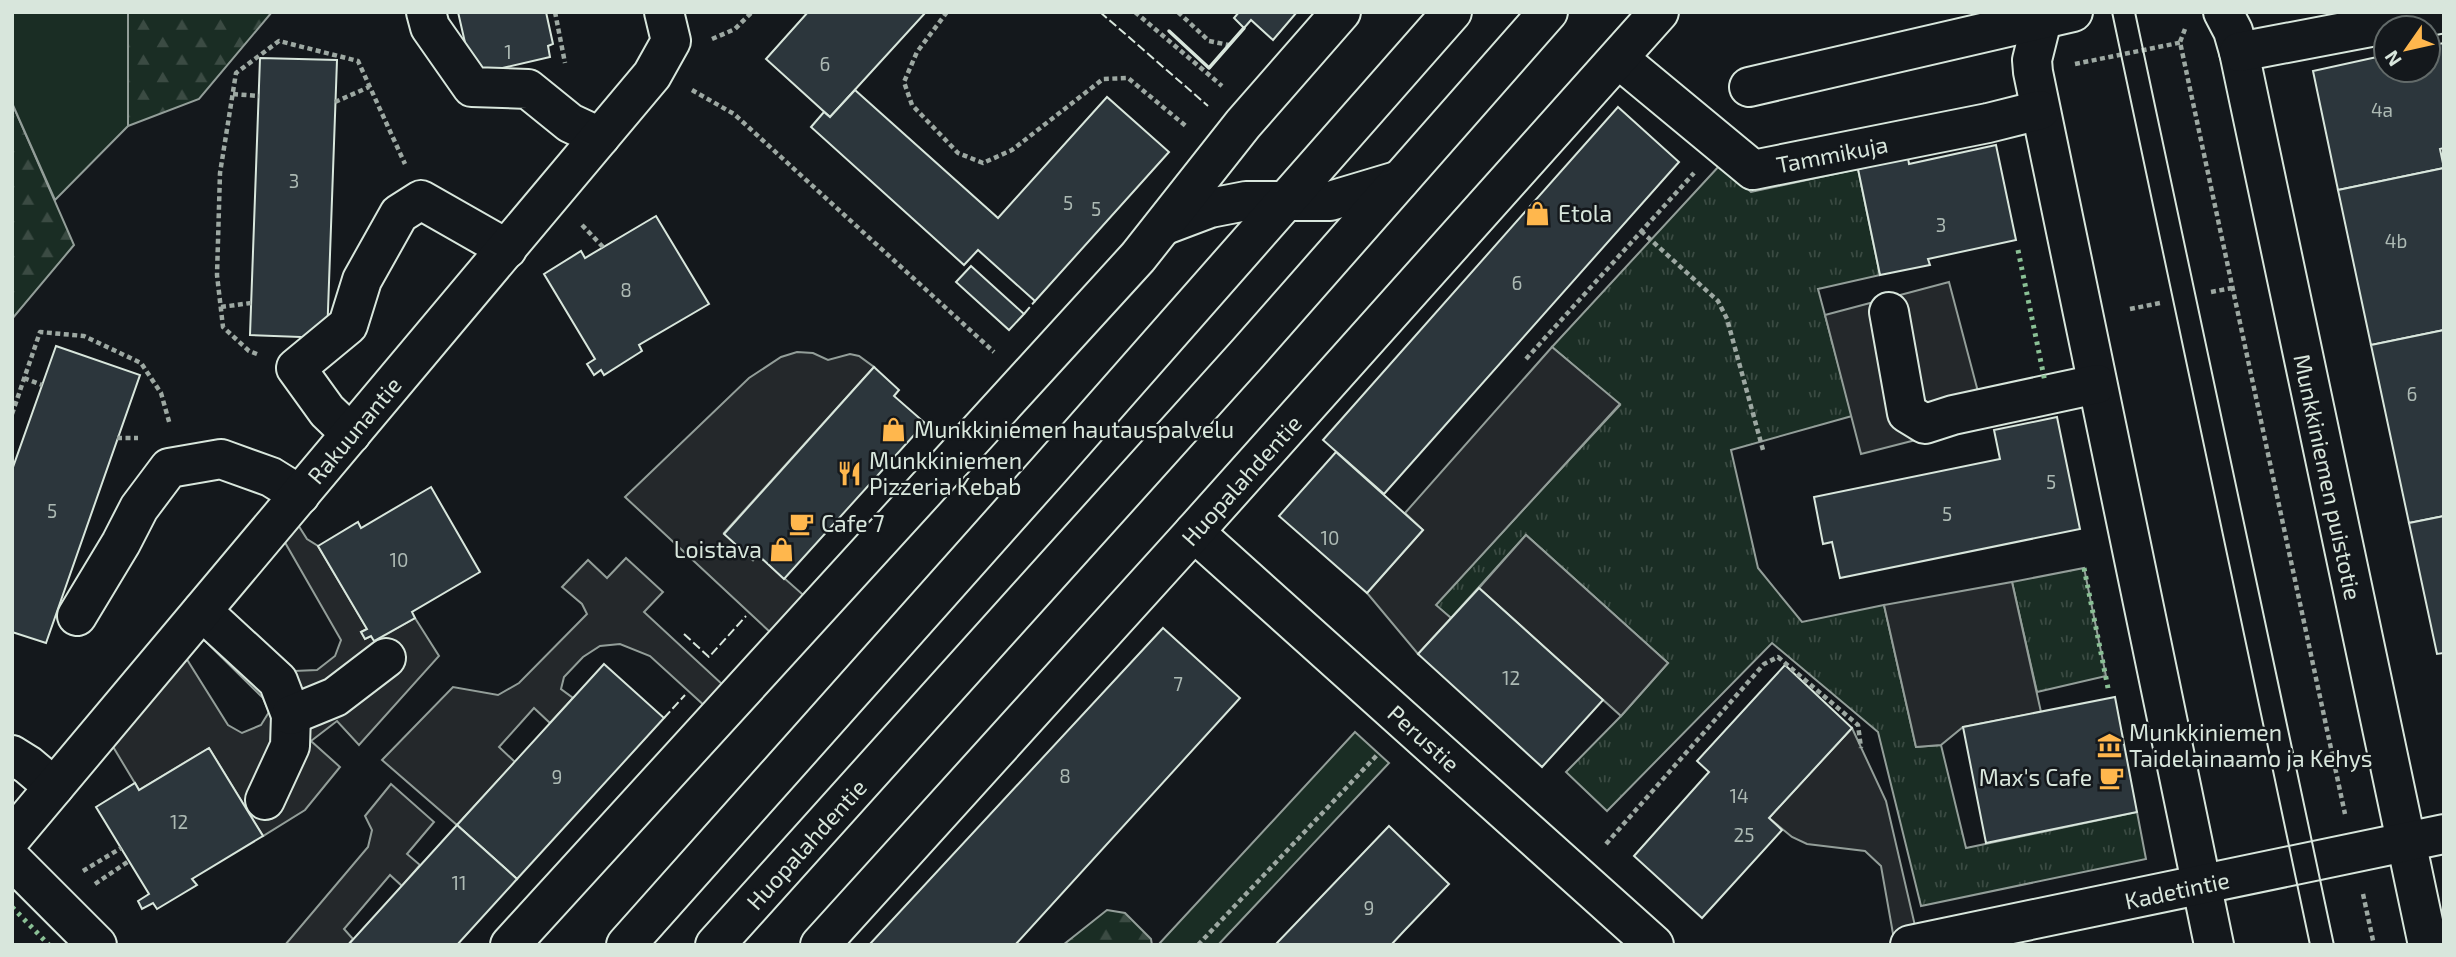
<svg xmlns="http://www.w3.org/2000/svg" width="2456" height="957" viewBox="0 0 2456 957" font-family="'Exo 2',sans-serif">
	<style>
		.grass { fill: url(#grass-tufts); stroke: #939e99; stroke-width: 2 }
		.forest { fill: url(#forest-firs); stroke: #939e99; stroke-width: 2 }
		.green { fill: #1a2d24; stroke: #939e99; stroke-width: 2 }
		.parking { fill: #24282b; stroke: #939e99; stroke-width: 2 }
		.building { fill: #2c363c; stroke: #d8e6dc; stroke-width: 2 }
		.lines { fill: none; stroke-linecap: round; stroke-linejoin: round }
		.minor-casing { stroke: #d8e6dc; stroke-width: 42 }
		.major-casing { stroke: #d8e6dc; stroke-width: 42 }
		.path { stroke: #9da8a2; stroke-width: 4.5; stroke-dasharray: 5 3.5; stroke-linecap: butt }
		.minor { stroke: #14181c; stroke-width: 38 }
		.major { stroke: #14181c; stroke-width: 38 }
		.tram { stroke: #d8e6dc; stroke-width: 2 }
		.hedge { stroke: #8ac095; stroke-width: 5; stroke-dasharray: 3.5 5; stroke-linecap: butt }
		.fence { stroke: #d8e6dc; stroke-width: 2; stroke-dasharray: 9 3.5; stroke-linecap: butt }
		.wall { stroke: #d8e6dc; stroke-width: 3.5 }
		.labels { text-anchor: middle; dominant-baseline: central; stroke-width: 5; stroke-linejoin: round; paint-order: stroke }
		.number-label { font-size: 19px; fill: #adbab4 }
		.street-label { font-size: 23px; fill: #d8e6dc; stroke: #14181c }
		.poi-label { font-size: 23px; fill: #d8e6dc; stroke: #14181c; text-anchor: start }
	</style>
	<defs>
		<pattern id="grass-tufts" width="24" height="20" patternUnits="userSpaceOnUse" patternTransform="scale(1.75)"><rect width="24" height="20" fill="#1a2d24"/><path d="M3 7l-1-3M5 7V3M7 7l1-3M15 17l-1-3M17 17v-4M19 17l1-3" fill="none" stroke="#3b4b43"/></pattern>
		<pattern id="forest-firs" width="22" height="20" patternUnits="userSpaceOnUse" patternTransform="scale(1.75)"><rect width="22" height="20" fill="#1a2d24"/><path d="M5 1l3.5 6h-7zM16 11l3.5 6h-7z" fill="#3b4b43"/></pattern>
	</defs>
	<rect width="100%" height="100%" fill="#14181c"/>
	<g class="grass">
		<path d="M1720,165L1751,192L1858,169L1880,275L1818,289L1852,416L1731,450L1758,568L1802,622L1884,605L1916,747L1941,745L1966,848L2137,812L2146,859L1921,906L1878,732L1772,643L1607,811L1566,772L1621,716L1668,663L1526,535L1451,618L1435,605L1620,405L1552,347Z"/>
		<path d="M2084,568L2106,676L2037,692L2012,582Z"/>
	</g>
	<g class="forest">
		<path d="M128,12H272L199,99L128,126Z"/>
		<path d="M12,103L74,245L12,319Z"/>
		<path d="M1107,910L1125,913L1151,939L1152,945H1063Z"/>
	</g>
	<g class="green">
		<path d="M12,12H128V126L55,200L12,103Z"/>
		<path d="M1355,732L1389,763L1218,945H1158Z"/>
	</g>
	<g class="parking">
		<path d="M1949,282L1986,422L1861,454L1825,315Z"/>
		<path d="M1552,347L1620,404L1436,605L1451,618L1418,654L1367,593L1423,530L1405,513Z"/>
		<path d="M797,352L813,353L828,360L850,354L859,356L874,367L724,533L753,560L758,555L818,608L784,645L625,497L749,378L781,357Z"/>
		<path d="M288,509L307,539L318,546L350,600L367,629L361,632L365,639L371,636L375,641L415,618L439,656L359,745L337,721L311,741L340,767L305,810L263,836L209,748L139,790L103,730L176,642L228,725L242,733L261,725L269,712L263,698L190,626L280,661L294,671L317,670L335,656L341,640L275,525Z"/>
		<path d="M1526,535L1668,663L1621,716L1479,588Z"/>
		<path d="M626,558L663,592L644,612L736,697L718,718L650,656L620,644L600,646L583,657L564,677L561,689L573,698L550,723L534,708L499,747L515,762L457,825L382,760L453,687L498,695L519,683L587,614L582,604L562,587L588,560L607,578Z"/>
		<path d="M2012,582L2041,712L1963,727L1941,745L1916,747L1884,605Z"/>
		<path d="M1852,728L1886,801L1919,943L1895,945L1881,866L1865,851L1807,844L1792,837L1769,818Z"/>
		<path d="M391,784L434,822L407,854L420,865L402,886L390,875L344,929L353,939L348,945H285L368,847L372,830L365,816Z"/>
	</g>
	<g class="building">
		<path d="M458,12H546L553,44L548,46L550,57L498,69L474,82Z"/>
		<path d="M808,12H926L830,117L766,59Z"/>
		<path d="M1239,12H1297L1273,40L1251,20L1244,28L1234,18Z"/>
		<path d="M2444,43V148L2440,149L2444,168L2338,190L2313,71L2386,55V70H2428V46Z"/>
		<path d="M260,58L337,60L327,338L250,335Z"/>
		<path d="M855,90L998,218L1107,97L1169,152L1035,301L978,250L964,265L811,127L824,112L830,117Z"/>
		<path d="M1618,107L1679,162L1384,494L1323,440Z"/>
		<path d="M1996,145L2016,240L1928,259L1930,265L1880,275L1858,169L1908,158L1909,164Z"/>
		<path d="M2444,168V330L2371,345L2338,190Z"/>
		<path d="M656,216L709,304L639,345L642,351L604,375L601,370L594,375L587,364L595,359L544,274L581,251L585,258Z"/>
		<path d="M971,266L1024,314L1009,330L956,282Z"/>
		<path d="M2444,330V516L2409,523L2371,345Z"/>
		<path d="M56,346L140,375L46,643L12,632V470Z"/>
		<path d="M874,367L899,390L894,396L925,423L784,579L758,555L753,560L724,534Z"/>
		<path d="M2057,417L2080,529L1840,578L1832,542L1823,544L1814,497L2000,459L1994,430Z"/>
		<path d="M1336,452L1423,530L1367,593L1279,516Z"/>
		<path d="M431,487L480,572L412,612L415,618L374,641L371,636L365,639L361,632L367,629L318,546L358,522L361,528Z"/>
		<path d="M2444,516V653L2437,654L2409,523Z"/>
		<path d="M1479,588L1603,700L1542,767L1418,654Z"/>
		<path d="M1163,628L1240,698L1015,945H869Z"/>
		<path d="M604,664L664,718L517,879L457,825Z"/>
		<path d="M1785,665L1852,728L1769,818L1782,830L1702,918L1634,856L1709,772L1697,761Z"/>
		<path d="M2115,697L2137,812L1986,843L1963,727Z"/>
		<path d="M209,748L263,836L192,879L197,885L157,909L153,903L142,909L138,901L149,894L96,807L135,783L139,790Z"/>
		<path d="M457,825L517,879L457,945H348Z"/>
		<path d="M1389,826L1449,884L1404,931L1391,945H1275Z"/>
	</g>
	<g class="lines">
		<defs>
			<g id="minor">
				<path d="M426,12L430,27L472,87L528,89L570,123L600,137"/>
				<path d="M2044,12L2032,60L2033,72L2214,945"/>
				<path d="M2223,12L2233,31L2239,52L2428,945"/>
				<path d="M2239,52L2444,13"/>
				<path d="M1619,59L1753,170L1988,123L2040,110"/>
				<path d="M1749,87L2073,12"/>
				<path d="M1165,225L1210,208L1246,201H1330L1400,180"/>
				<path d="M1889,312L1907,413L1925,424L1953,415L2097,384"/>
				<path d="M351,434L327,411L296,368L348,325L362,280L399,214L421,200L507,249"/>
				<path d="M1194,532L1654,945"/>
				<path d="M202,611L278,681L291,715L290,746L265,800"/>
				<path d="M77,616L121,543L139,508L169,468L221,459L271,477L300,495"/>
				<path d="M291,715L335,697L386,658"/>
				<path d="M12,755L28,765L54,787"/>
				<path d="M12,837L652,75L671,41L664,12"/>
				<path d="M12,860L97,945"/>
				<path d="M510,945L1138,257L1243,124L1341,12"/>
				<path d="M820,945L1194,532L1659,12"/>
				<path d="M1910,945L2444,834"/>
			</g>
			<g id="major">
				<path d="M626,945L1048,471L1452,12"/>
				<path d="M715,945L1248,353L1548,12"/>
			</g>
		</defs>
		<use href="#minor" class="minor-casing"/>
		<use href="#major" class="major-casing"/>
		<g class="path">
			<path d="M555,12L565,63"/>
			<path d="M947,12L917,52L904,82L912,105L958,153L983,163L1012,150L1103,79L1128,78L1187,127"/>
			<path d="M1135,12L1222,86"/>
			<path d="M1178,12L1209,41L1229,45"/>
			<path d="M2185,29L2180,42L2345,814"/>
			<path d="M712,39L735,29L752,12"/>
			<path d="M2075,64L2183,42"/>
			<path d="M692,90L734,114L994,352"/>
			<path d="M233,94L259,96"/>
			<path d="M335,102L369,87"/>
			<path d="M582,225L603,247"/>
			<path d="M1641,231L1718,301L1727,319L1763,450"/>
			<path d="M2211,292L2232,288"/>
			<path d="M221,307L251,303"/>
			<path d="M2130,309L2160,303"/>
			<path d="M257,354L249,351L223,327L217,275L220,173L236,73L279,41L358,61L405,164"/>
			<path d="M1526,359L1694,173"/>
			<path d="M24,378L42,385"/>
			<path d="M12,414L40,332L84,336L141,363L161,393L170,425"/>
			<path d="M117,438H138"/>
			<path d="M1606,844L1764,664L1778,657L1858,725L1861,748"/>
			<path d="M83,871L121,848"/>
			<path d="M95,884L129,861"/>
			<path d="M2363,894L2374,945"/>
			<path d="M1198,945L1378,754"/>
		</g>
		<use href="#minor" class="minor"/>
		<use href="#major" class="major"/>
		<g class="tram">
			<path d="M2112,12L2310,945"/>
			<path d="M2135,12L2334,945"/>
		</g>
		<g class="hedge">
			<path d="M2018,250L2045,382"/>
			<path d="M2084,568L2109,693"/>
			<path d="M12,907L49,945"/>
		</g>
		<g class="fence">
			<path d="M1100,12L1208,106"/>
			<path d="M1024,314L1035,301"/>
			<path d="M684,634L709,657L746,616"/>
			<path d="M664,718L685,695"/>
		</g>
		<path class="wall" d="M1169,31L1209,68L1244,28"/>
	</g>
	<defs>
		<symbol id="shop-bare" viewBox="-9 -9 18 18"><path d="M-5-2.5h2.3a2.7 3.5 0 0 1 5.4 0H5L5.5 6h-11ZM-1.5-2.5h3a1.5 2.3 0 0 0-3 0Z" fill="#ffb74d" stroke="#14181c" stroke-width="2.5" paint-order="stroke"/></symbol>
		<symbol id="restaurant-bare" viewBox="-9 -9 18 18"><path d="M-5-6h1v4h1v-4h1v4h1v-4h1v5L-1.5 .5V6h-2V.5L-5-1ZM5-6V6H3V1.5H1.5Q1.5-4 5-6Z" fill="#ffb74d" stroke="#14181c" stroke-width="2.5" paint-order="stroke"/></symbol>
		<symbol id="cafe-bare" viewBox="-9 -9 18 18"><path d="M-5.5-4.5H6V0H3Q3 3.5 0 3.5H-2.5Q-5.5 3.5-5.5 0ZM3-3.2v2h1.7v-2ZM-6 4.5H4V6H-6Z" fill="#ffb74d" stroke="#14181c" stroke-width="2.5" paint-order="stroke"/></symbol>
		<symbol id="museum-bare" viewBox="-9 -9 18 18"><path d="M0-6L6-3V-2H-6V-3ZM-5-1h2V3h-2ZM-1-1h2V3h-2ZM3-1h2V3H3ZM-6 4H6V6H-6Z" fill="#ffb74d" stroke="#14181c" stroke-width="2.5" paint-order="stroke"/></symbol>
	</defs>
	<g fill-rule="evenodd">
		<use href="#shop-bare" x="1520" y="196" width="35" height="35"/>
		<use href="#shop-bare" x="876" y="412" width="35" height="35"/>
		<use href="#restaurant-bare" x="832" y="456" width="35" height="35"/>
		<use href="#cafe-bare" x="784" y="506" width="35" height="35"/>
		<use href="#shop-bare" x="764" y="532" width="35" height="35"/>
		<use href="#museum-bare" x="2092" y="728" width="35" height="35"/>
		<use href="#cafe-bare" x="2094" y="760" width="35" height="35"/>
	</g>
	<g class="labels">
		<g class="number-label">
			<text x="508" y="51">1</text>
			<text x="825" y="63">6</text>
			<text x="2382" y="109">4a</text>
			<text x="294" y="180">3</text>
			<text x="1068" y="202">5</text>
			<text x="1096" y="208">5</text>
			<text x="1941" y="224">3</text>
			<text x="2396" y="240">4b</text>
			<text x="1517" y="282">6</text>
			<text x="626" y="289">8</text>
			<text x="2412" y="393">6</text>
			<text x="2051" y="481">5</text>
			<text x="52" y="510">5</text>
			<text x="1947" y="513">5</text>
			<text x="1330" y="537">10</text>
			<text x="399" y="559">10</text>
			<text x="1511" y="677">12</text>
			<text x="1178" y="683">7</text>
			<text x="1065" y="775">8</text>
			<text x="557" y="776">9</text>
			<text x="1739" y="795">14</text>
			<text x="179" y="821">12</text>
			<text x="1744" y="834">25</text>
			<text x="459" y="882">11</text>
			<text x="1369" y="907">9</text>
		</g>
		<g class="street-label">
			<text transform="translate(1832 154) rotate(-11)">Tammikuja</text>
			<text transform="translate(354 430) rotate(-50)">Rakuunantie</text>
			<text transform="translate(2328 477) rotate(78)">Munkkiniemen puistotie</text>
			<text transform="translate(1241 480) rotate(-48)">Huopalahdentie</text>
			<text transform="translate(1424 738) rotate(42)">Perustie</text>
			<text transform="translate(806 844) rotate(-48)">Huopalahdentie</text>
			<text transform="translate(2177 890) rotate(-12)">Kadetintie</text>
		</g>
		<g class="poi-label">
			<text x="1558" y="213">Etola</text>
			<text x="914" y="429">Munkkiniemen hautauspalvelu</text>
			<text x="869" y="460">Munkkiniemen<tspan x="869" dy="26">Pizzeria Kebab</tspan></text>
			<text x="821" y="523">Cafe 7</text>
			<text x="762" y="549" text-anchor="end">Loistava</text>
			<text x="2129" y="732">Munkkiniemen<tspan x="2129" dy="26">Taidelainaamo ja Kehys</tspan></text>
			<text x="2092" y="777" text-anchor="end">Max's Cafe</text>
		</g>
	</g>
	<rect width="2456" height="957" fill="none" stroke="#d8e6dc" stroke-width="28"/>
	<g transform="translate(2407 49) rotate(236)"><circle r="33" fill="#14181c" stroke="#626a69" stroke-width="2"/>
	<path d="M0-5L12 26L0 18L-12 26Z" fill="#ffb74d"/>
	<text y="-10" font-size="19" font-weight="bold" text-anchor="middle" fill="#d8e6dc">N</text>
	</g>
</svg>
